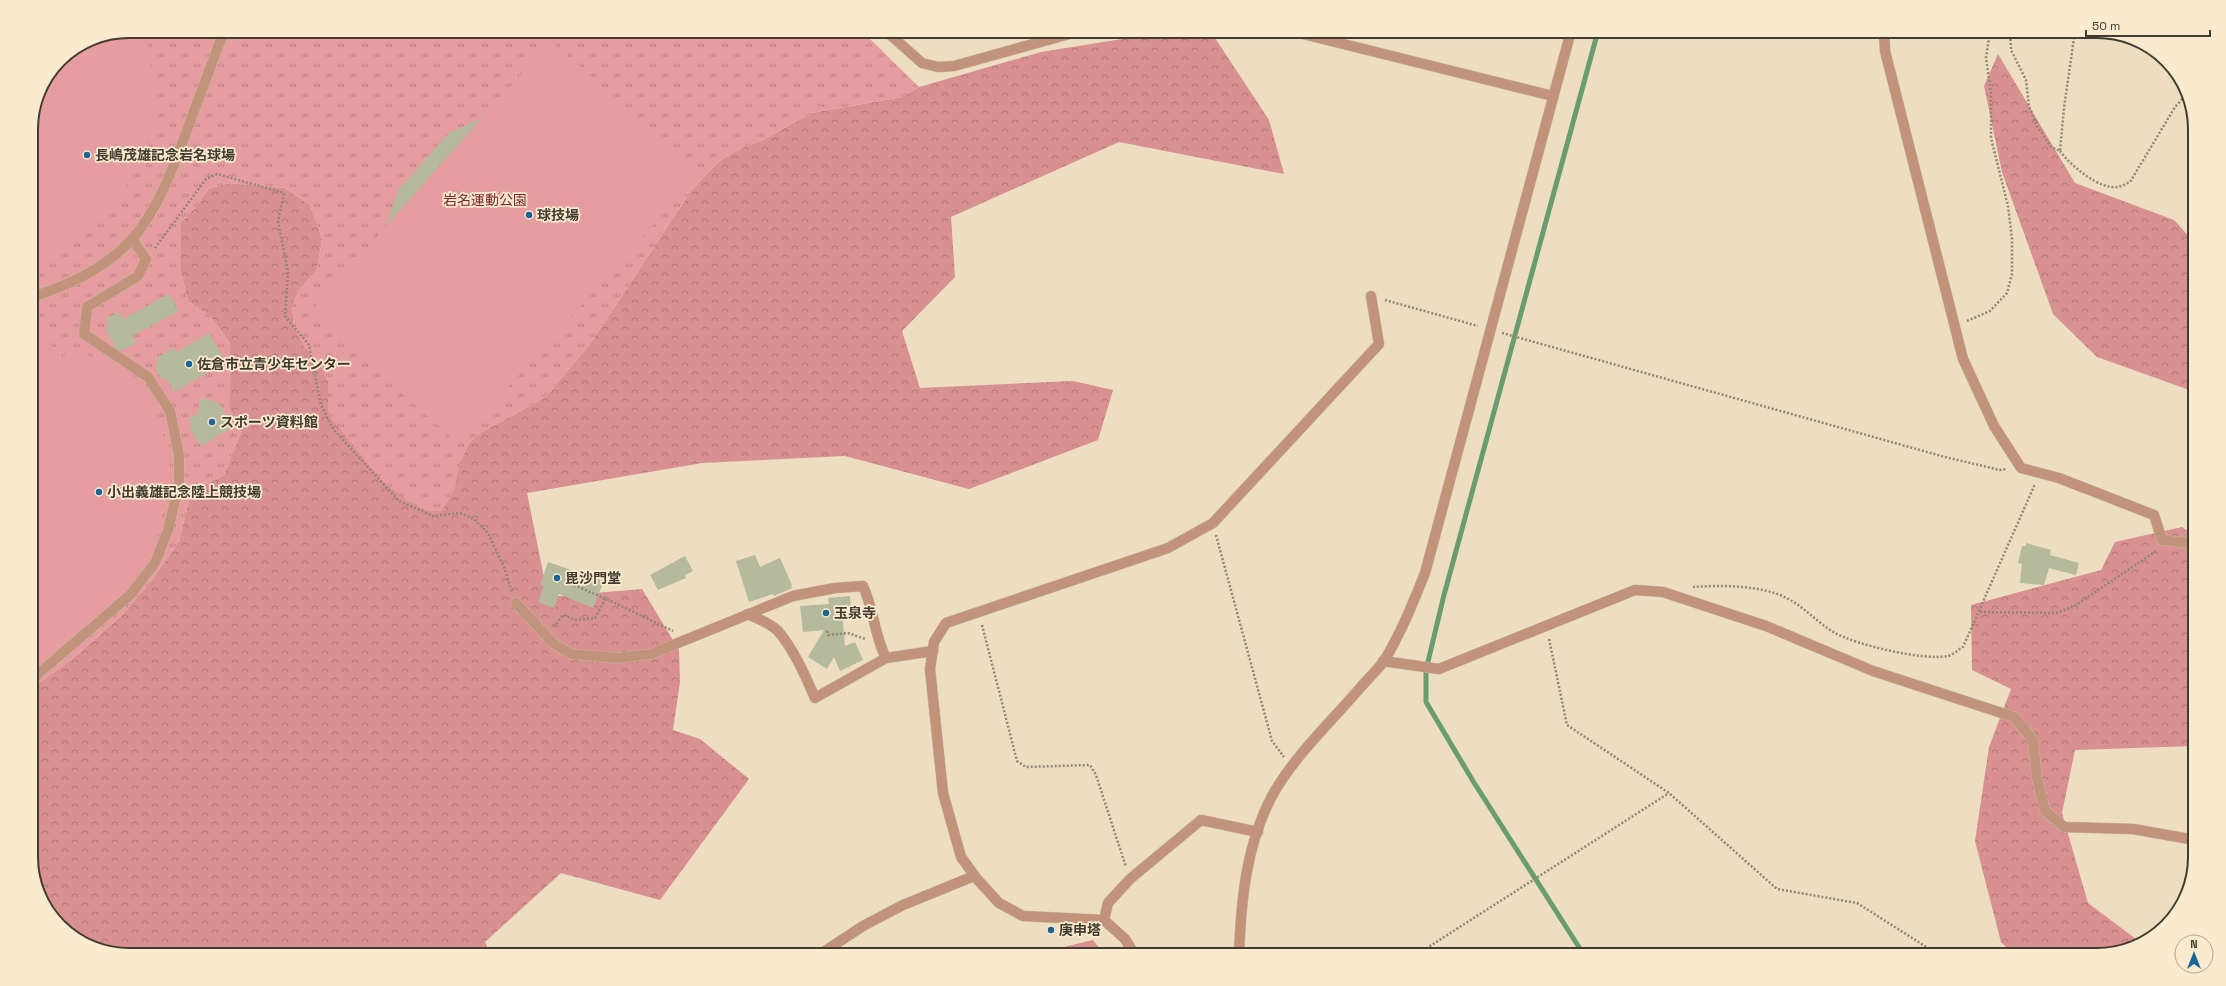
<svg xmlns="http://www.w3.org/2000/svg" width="2226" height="986" viewBox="0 0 2226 986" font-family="'Space Grotesk','Noto Sans JP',sans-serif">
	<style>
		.forest { fill: url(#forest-crowns) }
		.park { fill: url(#park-tufts) }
		.pitch { fill: #e69d9f }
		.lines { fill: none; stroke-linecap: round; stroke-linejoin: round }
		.stream { stroke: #699d6f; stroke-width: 5 }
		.building { fill: #b5ba9d }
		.minor-casing { stroke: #c7b9a1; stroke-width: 11 }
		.path { stroke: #918673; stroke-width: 2.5; stroke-dasharray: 2 2; stroke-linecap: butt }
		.minor { stroke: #c1937a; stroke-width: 10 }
		.poi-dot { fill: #1a6598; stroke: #faeace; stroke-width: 1.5 }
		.labels { text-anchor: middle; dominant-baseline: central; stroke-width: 3.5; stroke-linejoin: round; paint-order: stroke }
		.poi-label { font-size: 14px; font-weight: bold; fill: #413b30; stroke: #faeace; text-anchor: start }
		.park-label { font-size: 14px; fill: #7a252e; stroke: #faeace }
		.rim { fill: none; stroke: #413b30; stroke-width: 2 }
	</style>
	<defs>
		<pattern id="forest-crowns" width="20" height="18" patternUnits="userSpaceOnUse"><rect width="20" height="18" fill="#d89091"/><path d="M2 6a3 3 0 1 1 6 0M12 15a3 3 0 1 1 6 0" fill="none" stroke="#b17777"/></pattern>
		<pattern id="park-tufts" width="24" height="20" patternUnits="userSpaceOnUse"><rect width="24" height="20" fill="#e69d9f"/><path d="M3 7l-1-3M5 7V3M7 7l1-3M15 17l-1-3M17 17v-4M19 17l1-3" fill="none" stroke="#bc8182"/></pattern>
	</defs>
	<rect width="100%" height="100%" fill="#edddc1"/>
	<g class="forest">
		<path d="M1153,34L1215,38L1269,120L1284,174L1119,142L951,217L955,277L902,331L920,388L1073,381L1113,390L1098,440L969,489L845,456L702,463L527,493L548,597L642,589L679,650L680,682L673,730L700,739L749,779L660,900L561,873L485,942L491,955H129L91,947L48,912L31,864V689L72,659L122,615L152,580L179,541L189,500L206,484L224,475L241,432L229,408L230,343L210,316L188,301L181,272V222L197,206L208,189L229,183L285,188L310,205L322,239L317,270L299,290L292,305L294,326L304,346L320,364L328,381V414L349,439L460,462L469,443L480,433L537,402L547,395L590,344L691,191L714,166L724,158L744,147L763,140L811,113L902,97L919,87L1041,52Z"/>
		<path d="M1998,54L2075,183L2174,220L2195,243V392L2097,357L2053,314L2002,172L1984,86Z"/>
		<path d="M2182,527L2195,536V746L2075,750L2062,813L2088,903L2140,942L2097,955H2014L2001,942L1975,841L1989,747L2011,689L1972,670L1971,605L2101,570L2115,542Z"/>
		<path d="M1093,940L1105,955H1032L1035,954Z"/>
	</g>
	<path class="park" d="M129,31H862L919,87L902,97L811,113L763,140L744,147L724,158L714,166L691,191L590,344L547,395L537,402L480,433L469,443L460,462L455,488L442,511H428L411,503L380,479L328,414V381L320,364L304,346L294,326L292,305L299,290L317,270L322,239L310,205L285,188L229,183L208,189L197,206L181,222V272L188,301L210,316L230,343L229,408L241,432L224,475L206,484L189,500L179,541L152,580L122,615L72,659L31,689V123L39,91L60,60L92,38Z"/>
	<g class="pitch">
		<path d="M129,31H144C150,46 152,66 153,82C153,101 154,122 149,140C135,192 83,245 31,261V123L39,91L60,60L92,38Z"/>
		<path d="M551,41L699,173L458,443L310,312Z"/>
		<path d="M39,325L60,361L70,347C96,359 129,371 146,396C180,444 169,524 139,572C113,612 69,642 31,669V326Z"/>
	</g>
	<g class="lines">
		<path class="stream" d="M1584,955L1473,781L1426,702V670L1444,595L1598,31"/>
	</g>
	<g class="building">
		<path d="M482,118L386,226L398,190L449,133Z"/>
		<path d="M169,294L179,311L132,336L136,343L121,351L115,347L105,328L109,326L106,319L119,312L123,319Z"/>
		<path d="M209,333L226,362L174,392L166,377L162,380L156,371L158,357L174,348L176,352Z"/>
		<path d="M200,398L218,402L233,427L201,446L189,428L192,426L188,419L198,413Z"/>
		<path d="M2026,543L2051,550L2050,555L2079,563L2076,575L2049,568L2044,585L2020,583L2022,564L2018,563L2022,546H2026Z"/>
		<path d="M755,555L760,567L780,558L792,585L791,586L792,588L774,596L773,594L749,602L736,561Z"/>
		<path d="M685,556L693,571L685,575L686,578L658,590L650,575Z"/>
		<path d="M548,562L604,581L593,608L559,594L554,608L538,602L544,586L540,585Z"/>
		<path d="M850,596L851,609L842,610L845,646L855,642L863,660L840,671L834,657L827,669L808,657L824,630L803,632L800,606L829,604L828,598Z"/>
	</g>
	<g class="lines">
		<defs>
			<g id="minor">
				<path d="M886,31L922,63L938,67L954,66L1080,31"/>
				<path d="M1291,31L1553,96"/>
				<path d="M1884,31L1885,51L1963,359L1994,426L2021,468L2059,478L2154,515L2162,540L2195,544"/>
				<path d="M31,297C68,286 106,268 133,238C159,208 173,168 187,130C199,97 212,64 224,31"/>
				<path d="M516,603L553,643L571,654L618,658L651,654L793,596L835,588L863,586C874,609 874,635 886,658L933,651"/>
				<path d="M748,614C758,619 770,623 778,631C794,650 805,675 815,698L886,658"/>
				<path d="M1383,661L1439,669L1635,590L1663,592L1766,626L1873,671L2014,717L2033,740L2037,779L2045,811L2064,827L2133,829L2195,840"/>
				<path d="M31,680L130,595L155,563L168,530L179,483V455L170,411L148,377L84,334L87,307L138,276L146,259L132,239"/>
				<path d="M1104,920L1108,903L1130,879L1201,820L1258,832"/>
				<path d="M819,955L863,926L903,905L974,876"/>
				<path d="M1135,955L1125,939L1104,920L1023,916L999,903L977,879L961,857L943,793L930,669L934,642L946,623L1168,548L1213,523L1379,344L1371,296"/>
				<path d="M1239,955C1241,901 1246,845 1272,796C1294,756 1331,722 1360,688C1368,679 1377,670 1384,661C1401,633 1413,603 1425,573L1571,31"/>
			</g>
		</defs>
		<use href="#minor" class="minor-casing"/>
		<g class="path">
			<path d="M2010,31L2011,50L2026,80L2029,106L2037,126L2051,147L2060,151L2064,108L2075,31"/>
			<path d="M2060,151C2070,165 2099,190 2118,187C2122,186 2126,184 2130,182L2175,107L2186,95"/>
			<path d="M155,248L206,179L217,174L284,193L278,221L288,272L285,316L309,345L321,405L333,429L399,501L433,516L460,513L474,519L488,533L504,567L512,592"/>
			<path d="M1385,300L1478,326"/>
			<path d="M1967,321L1990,311L2007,293L2012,274V239L2008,206L1991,138V92L1986,58L1990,31"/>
			<path d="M1502,333L1945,457L2000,470L2007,469"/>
			<path d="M1216,535L1272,741L1284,757"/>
			<path d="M574,585L613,602L673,631"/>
			<path d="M1693,587C1720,585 1754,585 1780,595C1801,603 1816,622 1835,633C1857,645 1924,661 1948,656C1953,655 1959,649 1963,647L2035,484"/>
			<path d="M1980,612L2057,613L2076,605L2156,551"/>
			<path d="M982,625L1017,761L1026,767L1090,765L1096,775L1126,867"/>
			<path d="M554,627L563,615L576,620L595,618L606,598"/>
			<path d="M827,631L828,635L848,633L865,639"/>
			<path d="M1549,639L1567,725L1669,793L1777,889L1857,903L1939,955"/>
			<path d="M1416,955L1669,793"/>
		</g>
		<use href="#minor" class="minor"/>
	</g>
	<g class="poi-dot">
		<circle cx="87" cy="155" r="4"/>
		<circle cx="529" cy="215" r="4"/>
		<circle cx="189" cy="364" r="4"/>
		<circle cx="212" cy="422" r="4"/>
		<circle cx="99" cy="492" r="4"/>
		<circle cx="557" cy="578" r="4"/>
		<circle cx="826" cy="613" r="4"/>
		<circle cx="1051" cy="930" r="4"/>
	</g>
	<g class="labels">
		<g class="poi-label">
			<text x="95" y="155">長嶋茂雄記念岩名球場</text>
			<text x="537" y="215">球技場</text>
			<text x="197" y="364">佐倉市立青少年センター</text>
			<text x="220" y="422">スポーツ資料館</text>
			<text x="107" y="492">小出義雄記念陸上競技場</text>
			<text x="565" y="578">毘沙門堂</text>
			<text x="834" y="613">玉泉寺</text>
			<text x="1059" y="930">庚申塔</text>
		</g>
		<g class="park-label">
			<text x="485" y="200">岩名運動公園</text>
		</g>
	</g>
	<path d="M0 0H2226V986H0ZM129 38H2097A91 91 0 0 1 2188 129V857A91 91 0 0 1 2097 948H129A91 91 0 0 1 38 857V129A91 91 0 0 1 129 38Z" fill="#faeace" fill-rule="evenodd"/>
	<path class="rim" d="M129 38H2097A91 91 0 0 1 2188 129V857A91 91 0 0 1 2097 948H129A91 91 0 0 1 38 857V129A91 91 0 0 1 129 38Z"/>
	<g transform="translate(2194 954)"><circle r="19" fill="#faeace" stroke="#b0a48f"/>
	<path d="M0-3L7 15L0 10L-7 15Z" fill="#1a6598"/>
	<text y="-6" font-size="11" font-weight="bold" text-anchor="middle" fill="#413b30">N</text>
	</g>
	<path d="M2086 30v6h124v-6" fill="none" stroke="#413b30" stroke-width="2"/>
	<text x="2092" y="30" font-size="12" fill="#413b30" stroke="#faeace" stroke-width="3" paint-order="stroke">50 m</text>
</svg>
